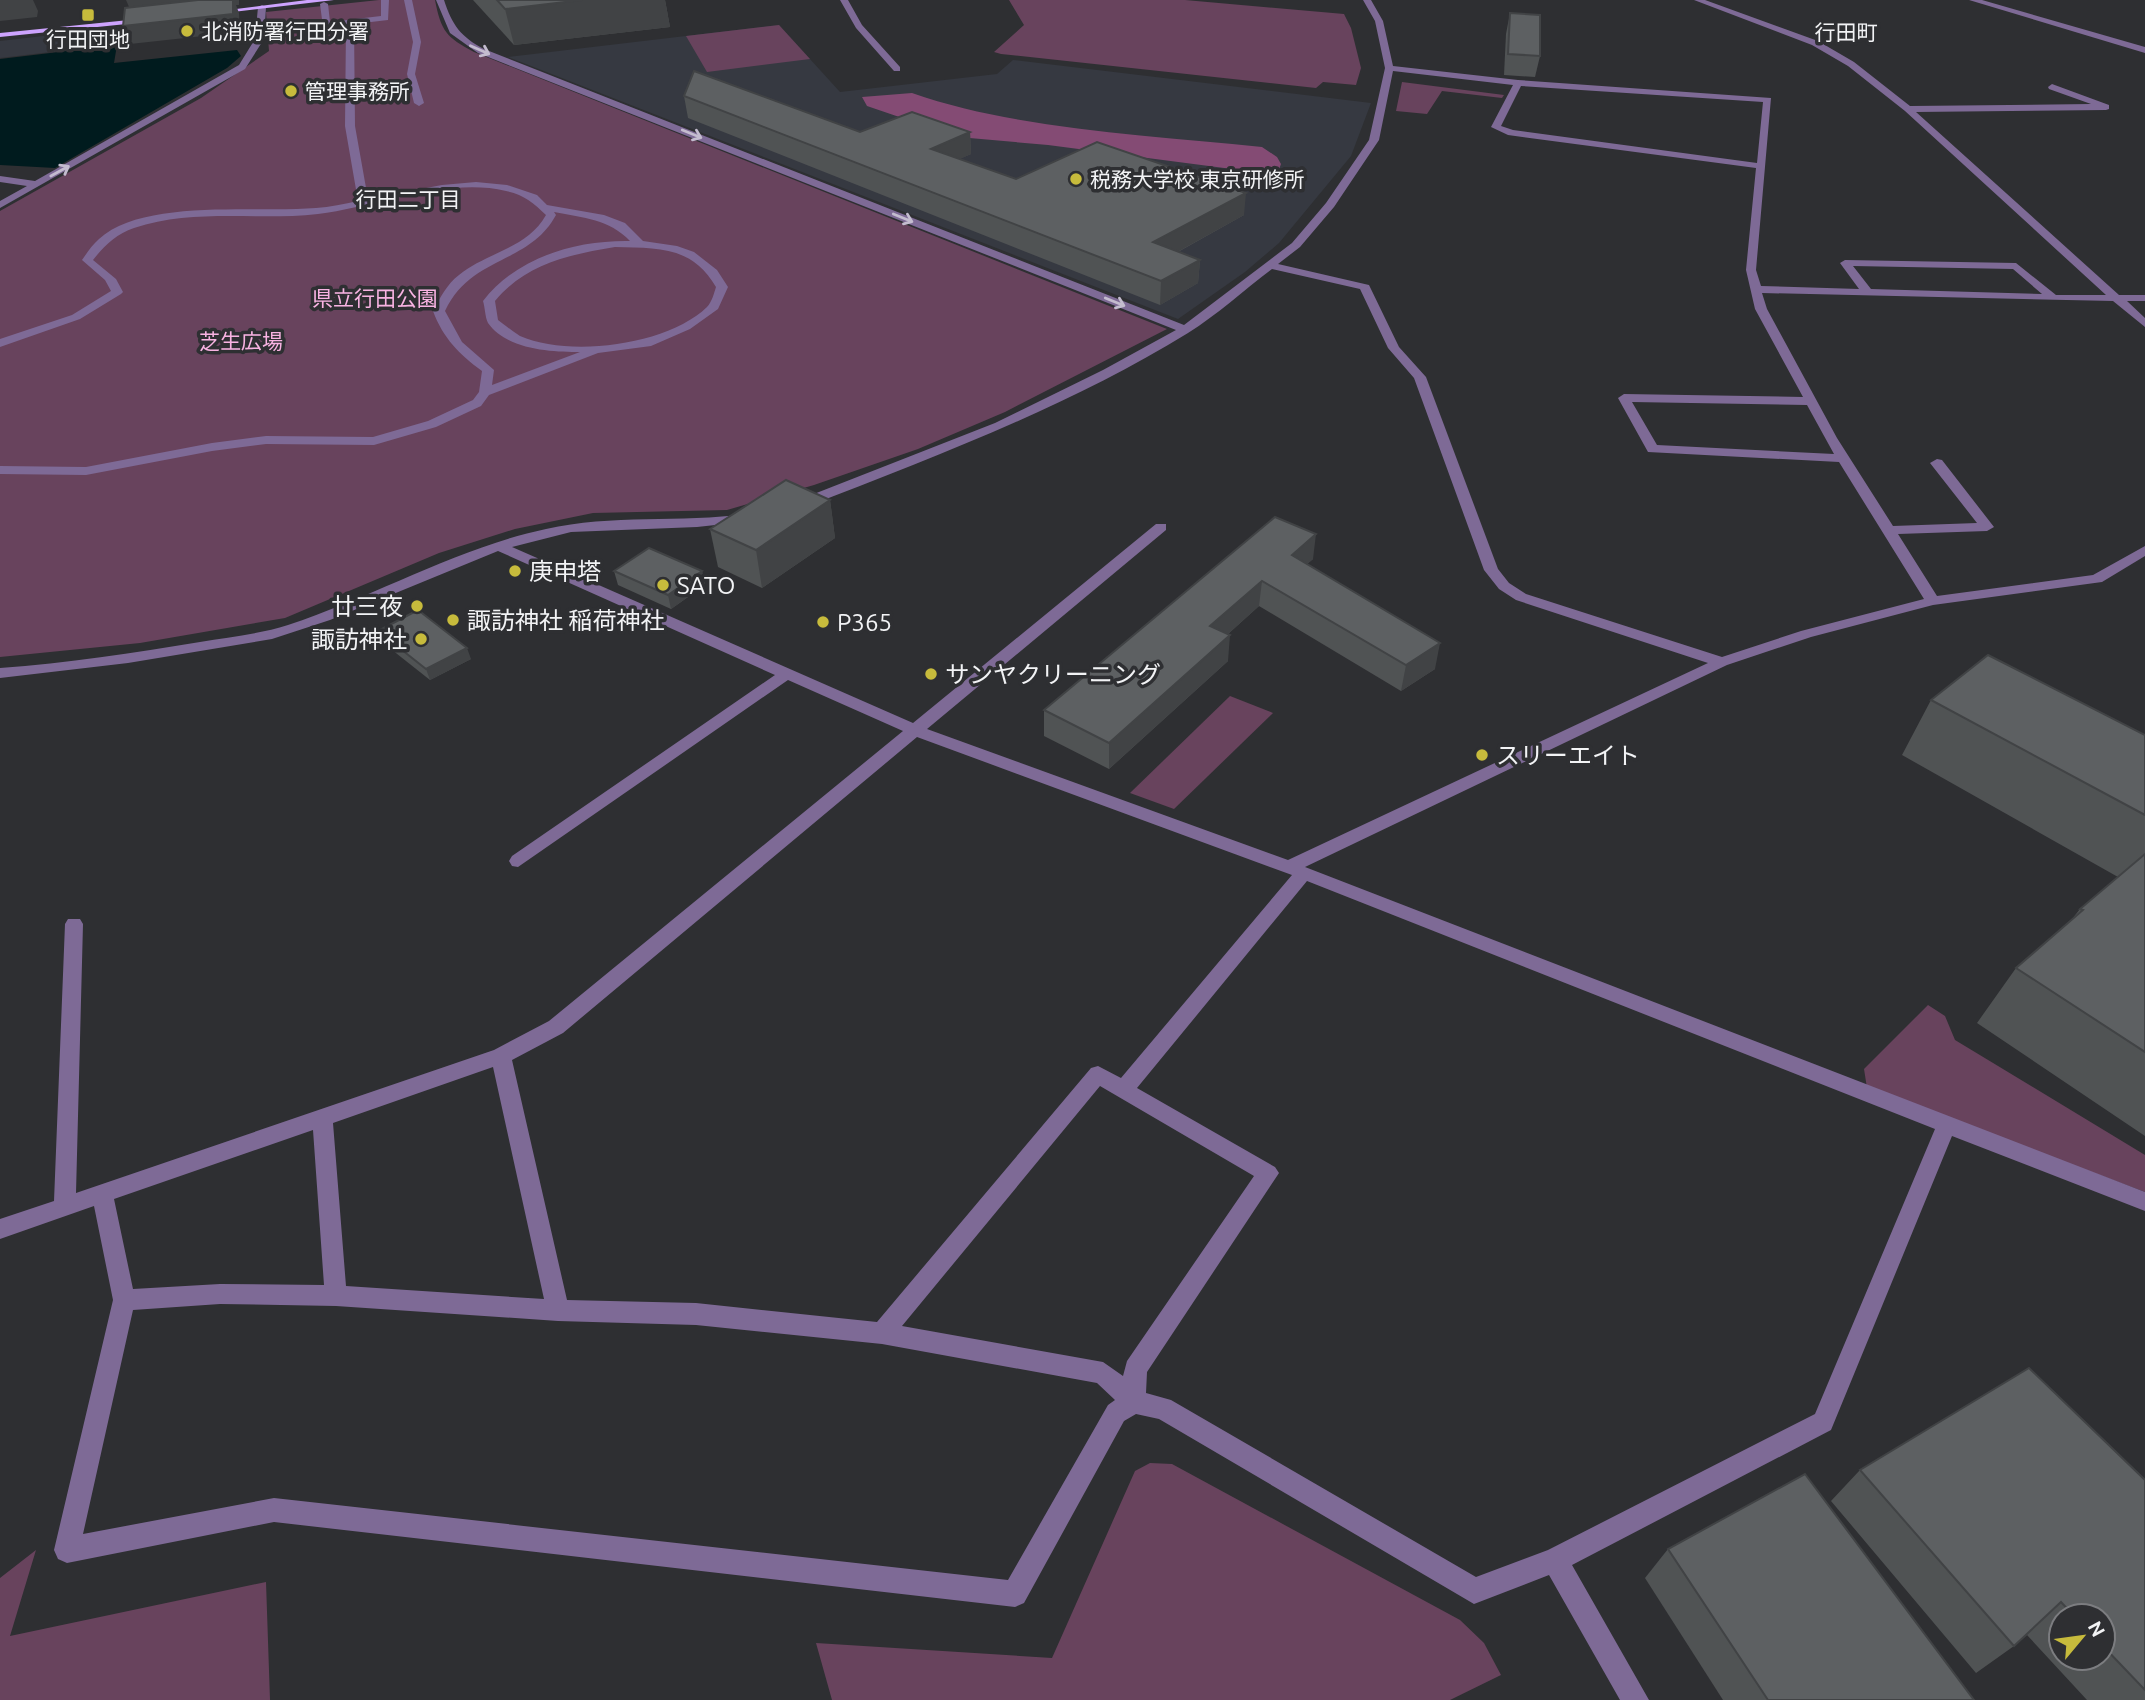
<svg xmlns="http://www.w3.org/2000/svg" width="2145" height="1700" viewBox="0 0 2145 1700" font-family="Ubuntu,'Noto Sans JP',sans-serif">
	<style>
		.built { fill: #363941 }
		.green { fill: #68435d }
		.forest { fill: #844b74 }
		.water { fill: #001b1e }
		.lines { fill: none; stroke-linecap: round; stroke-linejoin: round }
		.minor { fill: #7e6a96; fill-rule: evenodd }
		.major { fill: #cda3fd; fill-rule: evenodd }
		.wall { fill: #505354; fill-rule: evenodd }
		.shaded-wall { fill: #414345 }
		.building { fill: #5d6062; stroke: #414345; stroke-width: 2 }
		.oneway { stroke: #c4bccf }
		.poi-dot { fill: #c7bb3c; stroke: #2e2f32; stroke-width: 2.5 }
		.labels { text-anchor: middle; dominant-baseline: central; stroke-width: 7; stroke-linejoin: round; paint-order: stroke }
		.far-poi-label { font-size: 21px; fill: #f2f3f5; stroke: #2e2f32; text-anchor: start }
		.far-neighbourhood-label { font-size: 21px; fill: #f2f3f5; stroke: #2e2f32 }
		.far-park-label { font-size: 21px; fill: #f8b3e2; stroke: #2e2f32 }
		.poi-label { font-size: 24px; fill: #f2f3f5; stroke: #2e2f32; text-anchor: start }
	</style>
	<rect width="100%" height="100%" fill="#2e2f32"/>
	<g class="built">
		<path d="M779,25L840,92L997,74L1013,60L1371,103L1351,156L1279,243L1245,272L1178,319L508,57Z"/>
		<path d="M130,26L127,43L0,58V41Z"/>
	</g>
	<g class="green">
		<path d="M379,0H435C441,31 446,37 474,52L1167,329L1005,412L918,449L814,485L727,510L593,513L515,529L439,553L285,618L140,643L0,657V211L201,98L269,51L266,12Z"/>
		<path d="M1009,0H1185L1344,14L1351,28L1361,68L1356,85L1323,82L1316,88L1001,54L994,52L1024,25Z"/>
		<path d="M779,25L810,59L707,72L686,36Z"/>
		<path d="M1402,82L1504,95L1502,98L1442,91L1427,114L1396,111Z"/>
		<path d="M1230,696L1273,713L1174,809L1130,793Z"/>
		<path d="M1928,1005L1945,1016L1955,1040L2145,1155V1192L1867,1088L1864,1069Z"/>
		<path d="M1150,1463L1172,1464L1460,1620L1484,1643L1501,1675L1450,1700H832L816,1643L1052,1658L1135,1471Z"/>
		<path d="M36,1550L10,1636L266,1582L270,1700H0V1578Z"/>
	</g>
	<path class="forest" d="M912,93C1018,130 1149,135 1262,147L1277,157L1281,164L1277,175L1048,145L958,137L867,106L862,97Z"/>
	<path class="water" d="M117,45L114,63L237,50L241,56L227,68L55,168L0,165V59Z"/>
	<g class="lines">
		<g class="minor">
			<path d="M381,0H389L388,20L354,24L355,126L368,199L442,185L476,182L507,185L537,195L547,205L604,215L625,223L643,241L677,246L694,252L717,270L728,287L718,309L690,329L651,346L598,353L489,395L481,406L436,427L374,445L266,444L212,451L86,475L0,474V466L86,467L212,443L266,436L373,437L428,421L473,400L479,392L482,371C459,354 443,338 433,311C440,298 447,284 459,275C487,252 527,249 546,215C534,203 523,194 506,191C447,177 377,207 318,214C257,221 194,208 134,228C116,234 104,246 93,260L116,279L123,292L121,294L80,319L0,347V339L72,315L111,291L105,280L82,260C87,253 92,245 99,239C143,198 258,213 316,208C330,207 344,204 358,201L345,126L346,25L323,27L320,4L324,2L328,4L330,22L381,16ZM554,212C584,218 609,219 630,241C576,240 517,257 483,301C485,307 485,317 488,323C507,350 552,352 580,352L492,385L494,370L462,342L445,311C471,255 529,265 556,215ZM615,247C658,248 692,246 716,287C714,293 712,302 707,307C668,345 570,358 520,336C513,332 505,325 498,320L495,301C527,263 568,255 615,247Z"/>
			<path d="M404,0H412L421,42L415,74L424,103L419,106L414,103L407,74L413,42Z"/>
			<path d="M436,0H444C452,25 461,37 484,49L1184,325L1292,243L1326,203L1369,140L1385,68L1375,21L1363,0H1371L1383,21L1393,66L1518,80L1771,98L1756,270L1761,286L1859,289L1840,263L1845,260L2016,263L2056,295H2106L1905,111L1848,66L1812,45L1694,0H1705L1818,41L1854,62L1910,106L2091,104L2049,89L2048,87L2052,84L2109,105V109L2106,110L1916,112L2119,295H2145V301H2127L2145,318V327L2113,301L1762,293L1767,309L1837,438L1893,526L1977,523L1930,463L1937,459L1942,460L1994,527L1987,531L1898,534L1937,596L2093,575L2145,546V556L2102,582L1933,605L1811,637L1727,665L1305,867L2145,1192V1211L1952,1136L1831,1430L1572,1565L1649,1700H1620L1549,1575L1474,1604L1159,1419L1136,1414L1124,1421L1024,1603L1015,1607L274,1522L67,1563L58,1559L54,1550L113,1300L94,1206L0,1239V1219L54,1201L65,924L68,919H80L83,924L76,1193L494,1050L549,1021L903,731L788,680L518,867L512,866L509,861L512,856L775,675L498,551L330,620L272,639L128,663L0,678V668C67,663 134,653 200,642C229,637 260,634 288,625C376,596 457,548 546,529C612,514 680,523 747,514L754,518L752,521L697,527L571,532L512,547L913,723L1156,524H1166V530L927,729L1288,860L1708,663L1516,600L1499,589L1484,570L1414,378L1388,348L1360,289L1272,269C1244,290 1217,315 1188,333C1068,407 936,456 806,507H796V501L995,423L1103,370L1176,330L478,53L450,33ZM1393,71L1513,85L1491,127L1508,135L1756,168L1746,270L1755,309L1803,397L1624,394L1618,398L1648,452L1839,462L1924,599L1801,631L1722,657L1526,594L1509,583L1498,569L1426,377L1399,347L1369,285L1278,264L1300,247L1334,207L1379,140ZM1521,86L1763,102L1757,163L1513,130L1501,126ZM1853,266L2013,269L2042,294L1871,289ZM1632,402L1807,405L1834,454L1657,445ZM917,737L1292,875L1121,1078L1098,1066L1091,1068L877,1322L696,1303L567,1300L512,1060L563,1033ZM1307,881L1935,1129L1815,1414L1548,1550L1476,1577L1171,1400L1146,1393L1147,1372L1279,1173L1275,1167L1137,1088ZM493,1067L544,1299L346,1286L333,1123ZM1100,1086L1254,1176L1127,1361L1123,1376L1103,1362L902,1326ZM313,1130L324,1285L220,1284L133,1289L114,1199ZM220,1304L336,1306L558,1321L696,1325L882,1344L1097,1383L1115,1400L1108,1405L1008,1580L274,1498L83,1534L133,1310Z"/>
			<path d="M840,0H848L862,25L900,67V71H894L856,28Z"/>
			<path d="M1969,0H1982L2145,47V53Z"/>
			<path d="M262,5L266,7L264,39L245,69L0,208V201L27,186L0,182V176L35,181L239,65L255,39L258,7Z"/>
		</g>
		<g class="major">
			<path d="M307,0H334L216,14L212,12Z"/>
			<path d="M149,18L146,22L0,37V33Z"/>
		</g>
	</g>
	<g class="wall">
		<path d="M473,0H665L670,27L514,45Z"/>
		<path d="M1510,13L1540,56L1535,77L1504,75L1506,34Z"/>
		<path d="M684,96L860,132H970L971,154L959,159L1016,179L1244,215L1178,252L1200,260L1198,283L1160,305L688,118Z"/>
		<path d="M830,500L835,538L762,588L718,567L710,529Z"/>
		<path d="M1275,517L1313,559L1307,564L1435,669L1401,691L1259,606L1228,634V661L1109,769L1044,736V710Z"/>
		<path d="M614,571H702L705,585L671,609L618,585Z"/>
		<path d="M378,631L471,659L430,680L382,642Z"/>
		<path d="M1931,700L2145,735V1136L1977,1023L2016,968L2072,919L2080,909L2118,877L1902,755Z"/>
		<path d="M1860,1470L2145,1480V1700H2087L2027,1635L2014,1646L1976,1673L1831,1501ZM2061,1616H2103V1658H2061Z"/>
		<path d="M1668,1549L1974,1700H1723L1645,1578Z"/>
	</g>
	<g class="shaded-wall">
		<path d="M0,0H33L38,11L37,17L0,21Z"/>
		<path d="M126,0H239V5H236L239,13L240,32L130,44L123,26L133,16Z"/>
		<path d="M582,0H665L670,27L514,45L505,9Z"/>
		<path d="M970,132L971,154L933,171L931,149Z"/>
		<path d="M1246,193L1244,215L1152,266L1153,242Z"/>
		<path d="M1200,260L1198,283L1160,305L1161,281Z"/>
		<path d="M830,500L835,538L762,588L756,550Z"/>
		<path d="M1316,534L1313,559L1289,580L1292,555Z"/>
		<path d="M702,571L705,585L671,609L668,595Z"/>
		<path d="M1262,581L1259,606L1208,652L1210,626Z"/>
		<path d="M1230,635L1228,661L1109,769V743Z"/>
		<path d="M1440,643L1435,669L1401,691L1406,665Z"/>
		<path d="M467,648L471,659L430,680L426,669Z"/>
	</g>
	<g class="building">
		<path d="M198,0H233V14L123,26L125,8Z"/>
		<path d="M497,0H582L505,9Z"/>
		<path d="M1510,13L1540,15V56L1508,54Z"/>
		<path d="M694,71L860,132L912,112L970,132L931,149L1016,179L1097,142L1246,193L1153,242L1200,260L1161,281L684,96Z"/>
		<path d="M786,480L830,500L756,550L710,529Z"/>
		<path d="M1275,517L1316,534L1292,555L1440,643L1406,665L1262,581L1210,626L1230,635L1109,743L1044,710Z"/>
		<path d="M649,548L702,571L668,595L614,571Z"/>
		<path d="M418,610L467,648L426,669L378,631Z"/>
		<path d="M1988,655L2145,735V815L1931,700Z"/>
		<path d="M2145,854V1052L2016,968L2083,910L2080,909Z"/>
		<path d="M2029,1368L2145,1480V1690L2103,1646V1616H2074L2061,1602L2014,1646L1860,1470Z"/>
		<path d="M1805,1474L1974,1700H1768L1668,1549Z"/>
	</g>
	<defs><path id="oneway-shaft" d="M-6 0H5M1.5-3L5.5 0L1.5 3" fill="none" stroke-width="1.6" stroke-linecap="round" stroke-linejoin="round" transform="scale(1.75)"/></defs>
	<g class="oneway">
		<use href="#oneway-shaft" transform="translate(480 50) rotate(24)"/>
		<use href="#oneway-shaft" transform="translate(692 134) rotate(22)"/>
		<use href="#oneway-shaft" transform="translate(60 171) rotate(-29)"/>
		<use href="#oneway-shaft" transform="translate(903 218) rotate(22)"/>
		<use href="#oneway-shaft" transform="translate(1115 302) rotate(22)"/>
	</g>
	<g class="poi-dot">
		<rect x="81" y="8" width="14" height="14" rx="3.5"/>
		<circle cx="187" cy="31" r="7"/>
		<circle cx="291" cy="91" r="7"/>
		<circle cx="1076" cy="179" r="7"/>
		<circle cx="515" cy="571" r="7"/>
		<circle cx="663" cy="585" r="7"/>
		<circle cx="417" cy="606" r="7"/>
		<circle cx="453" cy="620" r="7"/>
		<circle cx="823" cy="622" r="7"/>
		<circle cx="421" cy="639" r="7"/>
		<circle cx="931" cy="674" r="7"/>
		<circle cx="1482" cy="755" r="7"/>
	</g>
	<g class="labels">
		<g class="far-poi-label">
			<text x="201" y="31">北消防署行田分署</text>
			<text x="88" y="39" text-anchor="middle">行田団地</text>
			<text x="305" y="91">管理事務所</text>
			<text x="1090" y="179">税務大学校 東京研修所</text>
		</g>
		<g class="far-neighbourhood-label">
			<text x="1846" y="32">行田町</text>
			<text x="408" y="199">行田二丁目</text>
		</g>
		<g class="far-park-label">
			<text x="375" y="298">県立行田公園</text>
			<text x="241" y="341">芝生広場</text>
		</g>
		<g class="poi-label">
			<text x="529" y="571">庚申塔</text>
			<text x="677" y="585">SATO</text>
			<text x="403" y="606" text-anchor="end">廿三夜</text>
			<text x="467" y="620">諏訪神社 稲荷神社</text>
			<text x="837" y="622">P365</text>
			<text x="407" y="639" text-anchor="end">諏訪神社</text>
			<text x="945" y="674">サンヤクリーニング</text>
			<text x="1496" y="755">スリーエイト</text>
		</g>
	</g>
	<g transform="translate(2082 1637) rotate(61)"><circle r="33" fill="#2e2f32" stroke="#7c7d80" stroke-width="2"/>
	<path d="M0-5L12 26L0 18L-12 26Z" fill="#c7bb3c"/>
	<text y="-10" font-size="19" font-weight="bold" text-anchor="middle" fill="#f2f3f5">N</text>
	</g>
</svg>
